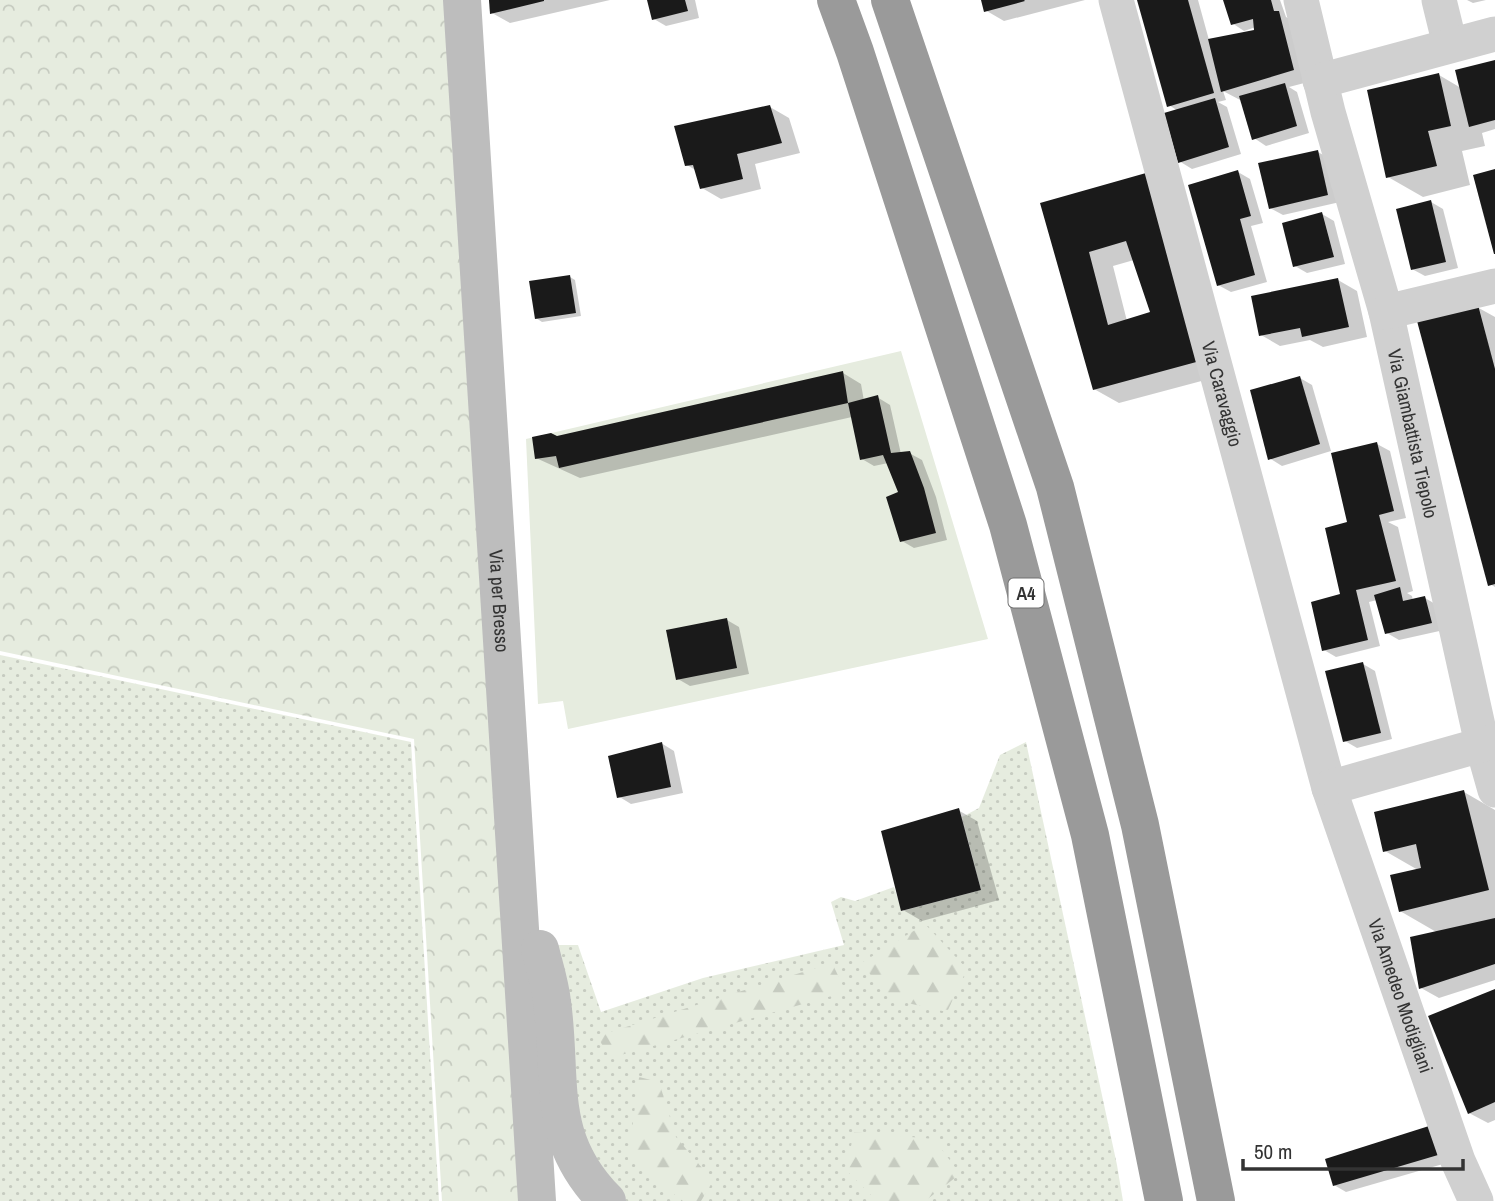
<svg xmlns="http://www.w3.org/2000/svg" width="1495" height="1201" viewBox="0 0 1495 1201" font-family="'Archivo Narrow',sans-serif">
	<style>
		.grass { fill: url(#grass-dots) }
		.forest { fill: url(#forest-firs) }
		.park { fill: url(#park-crowns) }
		.garden { fill: #e6ecdf }
		.shadow { fill: #0003; fill-rule: evenodd }
		.building { fill: #1a1a1a; fill-rule: evenodd }
		.lines { fill: none; stroke-linecap: round; stroke-linejoin: round }
		.street { stroke: #d0d0d0; stroke-width: 35 }
		.secondary { stroke: #bdbdbd; stroke-width: 38 }
		.highway { stroke: #9a9a9a; stroke-width: 38 }
		.labels { text-anchor: middle; dominant-baseline: central; stroke-width: 7; stroke-linejoin: round; paint-order: stroke }
		.shield { fill: #fff; stroke: #707070; stroke-width: 2 }
		.shield-label { font-size: 18px; font-weight: bold; fill: #333 }
		.street-label { font-size: 19px; fill: #333; stroke: #fff }
	</style>
	<defs>
		<pattern id="grass-dots" width="8" height="8" patternUnits="userSpaceOnUse" patternTransform="scale(1.75)"><rect width="8" height="8" fill="#e6ecdf"/><path d="M2 2h.1M6 6h.1" fill="none" stroke="#c6cbc0" stroke-width="1.8" stroke-linecap="round"/></pattern>
		<pattern id="forest-firs" width="22" height="20" patternUnits="userSpaceOnUse" patternTransform="scale(1.75)"><rect width="22" height="20" fill="#e6ecdf"/><path d="M5 1l3.5 6h-7zM16 11l3.5 6h-7z" fill="#c6cbc0"/></pattern>
		<pattern id="park-crowns" width="20" height="18" patternUnits="userSpaceOnUse" patternTransform="scale(1.75)"><rect width="20" height="18" fill="#e6ecdf"/><path d="M2 6a3 3 0 1 1 6 0M12 15a3 3 0 1 1 6 0" fill="none" stroke="#c6cbc0"/></pattern>
	</defs>
	<rect width="100%" height="100%" fill="#fff"/>
	<g class="grass">
		<path d="M0,655L411,742L439,1201H0Z"/>
		<path d="M1026,742L1117,1165L1123,1201H625L583,1147L556,945H578L601,1012L703,978L844,945L831,902L841,897L855,901L894,887L902,911L981,890L962,817L979,808L1000,755Z"/>
	</g>
	<g class="forest">
		<path d="M925,924L967,969L947,1012L890,999L861,963Z"/>
		<path d="M832,963L846,992L610,1058L597,1036Z"/>
		<path d="M639,1077L659,1082L676,1137L713,1181L701,1201H683L628,1159Z"/>
		<path d="M854,1132L934,1139L960,1174L925,1201H877L846,1170Z"/>
	</g>
	<path class="park" d="M0,0H445L519,1201H442L414,739L0,651Z"/>
	<path class="garden" d="M901,351L988,639L568,729L563,701L538,704L526,439Z"/>
	<g class="shadow">
		<path d="M491,0H610L510,23L492,13Z"/>
		<path d="M649,0H695L699,18L666,26L654,19Z"/>
		<path d="M983,0H1085L1004,21L985,10Z"/>
		<path d="M1139,0H1198L1209,40L1256,31V27L1244,31L1232,23L1225,0H1280L1286,17L1297,23L1312,81L1289,87L1297,92L1309,133L1266,146L1254,138L1242,101L1223,91L1226,100L1218,102L1227,107L1241,154L1192,169L1179,161L1178,111L1169,105Z"/>
		<path d="M1467,0H1486L1473,3Z"/>
		<path d="M1495,62V129L1482,133L1485,146L1462,151L1470,185L1423,197L1388,177L1439,75L1461,88Z"/>
		<path d="M770,107L789,118L800,153L755,164L761,189L721,199L702,188L697,171L687,165Z"/>
		<path d="M1318,152L1330,159L1340,202L1283,215L1270,208Z"/>
		<path d="M1238,172L1250,179L1263,223L1251,226L1267,282L1231,292L1218,285Z"/>
		<path d="M1171,189L1224,375L1119,403L1094,389L1042,204ZM1134,260L1152,313L1127,321L1113,266Z"/>
		<path d="M1431,202L1443,209L1458,268L1425,276L1412,269Z"/>
		<path d="M1322,214L1334,221L1345,264L1307,273L1295,266Z"/>
		<path d="M570,277L575,280L581,316L542,322L536,318Z"/>
		<path d="M1338,280L1357,291L1367,337L1323,347L1310,340L1280,346L1261,335Z"/>
		<path d="M1477,307L1495,317V587L1490,584Z"/>
		<path d="M843,373L861,384L864,401L877,397L890,405L901,454L909,453L922,460L936,497L947,540L914,548L902,541L900,493L888,463L874,466L862,459L852,417L580,478L536,458L557,438Z"/>
		<path d="M1300,378L1312,385L1331,451L1282,466L1269,458Z"/>
		<path d="M1377,444L1390,451L1406,518L1388,522L1398,527L1413,591L1407,593L1412,596L1413,601L1425,598L1437,605L1444,630L1399,640L1387,633L1377,600L1369,602L1380,646L1336,657L1324,650L1345,595L1352,523Z"/>
		<path d="M727,620L739,627L749,674L690,686L678,679Z"/>
		<path d="M1363,664L1375,671L1392,739L1357,748L1345,741Z"/>
		<path d="M661,743L674,751L683,793L631,804L618,796Z"/>
		<path d="M1464,792L1495,810V980L1439,998L1421,988L1438,933L1400,911L1418,870L1385,851Z"/>
		<path d="M958,810L977,821L999,900L922,921L903,910Z"/>
		<path d="M1495,991V1120L1488,1123L1469,1113Z"/>
		<path d="M1429,1128L1450,1162L1346,1192L1334,1185Z"/>
	</g>
	<g class="building">
		<path d="M489,0H544V1L490,14Z"/>
		<path d="M647,0H685L688,11L652,20Z"/>
		<path d="M981,0H1024L1025,1L984,12Z"/>
		<path d="M1137,0H1188L1214,93L1167,107Z"/>
		<path d="M1223,0H1271L1274,11H1279L1294,70L1221,92L1208,39L1254,30L1253,19L1231,25Z"/>
		<path d="M1495,60V120L1469,127L1455,70Z"/>
		<path d="M1439,73L1451,126L1428,131L1437,166L1386,178L1367,90Z"/>
		<path d="M1285,83L1297,126L1252,140L1239,96Z"/>
		<path d="M1215,98L1229,147L1178,163L1164,113Z"/>
		<path d="M770,105L782,143L737,154L743,179L700,189L693,165L685,166L674,126Z"/>
		<path d="M1318,150L1328,195L1269,209L1258,163Z"/>
		<path d="M1495,169V254H1494L1473,175Z"/>
		<path d="M1238,170L1251,216L1240,219L1255,275L1217,286L1188,185Z"/>
		<path d="M1146,173L1200,361L1093,390L1040,203ZM1126,241L1150,312L1108,325L1089,252Z"/>
		<path d="M1431,200L1446,262L1411,270L1396,209Z"/>
		<path d="M1322,212L1334,257L1293,267L1282,223Z"/>
		<path d="M570,275L576,313L535,319L529,281Z"/>
		<path d="M1338,278L1349,327L1302,337L1300,328L1259,336L1251,296Z"/>
		<path d="M1478,305L1495,369V584L1488,586L1417,321Z"/>
		<path d="M843,371L848,403L878,395L891,453L910,451L924,488L936,533L900,542L886,497L898,492L883,455L860,460L848,403L559,468L556,456L535,459L532,437L551,433L557,436Z"/>
		<path d="M1300,376L1320,444L1268,460L1250,390Z"/>
		<path d="M1377,442L1394,511L1379,515L1396,581L1356,590L1368,640L1322,651L1311,602L1340,594L1325,528L1347,522L1331,453Z"/>
		<path d="M1400,587L1403,601L1425,596L1432,623L1385,634L1374,595Z"/>
		<path d="M727,618L737,668L676,680L666,630Z"/>
		<path d="M1363,662L1381,733L1343,742L1325,671Z"/>
		<path d="M662,742L671,787L617,798L608,756Z"/>
		<path d="M1464,790L1489,890L1399,912L1390,875L1421,868L1416,844L1383,852L1374,812Z"/>
		<path d="M959,808L981,890L901,911L881,831Z"/>
		<path d="M1495,918V964L1419,989L1410,937Z"/>
		<path d="M1495,989V1102L1468,1114L1428,1016Z"/>
		<path d="M1429,1126L1438,1155L1333,1186L1325,1159Z"/>
	</g>
	<g class="lines">
		<g class="street">
			<path id="s1" d="M1116,0L1329,788L1458,1161L1476,1201"/>
			<path id="s2" d="M1301,0L1328,112L1386,312L1482,744L1495,790"/>
			<path d="M1439,0L1450,45"/>
			<path d="M1320,81L1495,34"/>
			<path d="M1386,312L1495,286"/>
			<path d="M1329,788L1495,741"/>
		</g>
		<g class="secondary">
			<path id="s3" d="M462,0L537,1201"/>
			<path d="M540,949C544,966 550,984 552,1002C563,1080 544,1138 607,1201"/>
		</g>
		<g class="highway">
			<path d="M836,0L855,52L1008,525L1090,835L1164,1201"/>
			<path d="M890,0L1055,487L1140,825L1216,1201"/>
		</g>
	</g>
	<g class="labels">
		<rect class="shield" x="1008.5" y="578.5" width="35" height="29" rx="5"/>
		<g class="shield-label">
			<text x="1026" y="593">A4</text>
		</g>
		<g class="street-label">
			<text stroke="none"><textPath href="#s1" startOffset="408">Via Caravaggio</textPath></text>
			<text stroke="none"><textPath href="#s2" startOffset="448">Via Giambattista Tiepolo</textPath></text>
			<text stroke="none"><textPath href="#s3" startOffset="602">Via per Bresso</textPath></text>
			<text stroke="none"><textPath href="#s1" startOffset="1036">Via Amedeo Modigliani</textPath></text>
		</g>
	</g>
	<path d="M1243 1159v10h220v-10" fill="none" stroke="#333333" stroke-width="3.5"/>
	<text x="1254" y="1159" font-size="21" fill="#333333" stroke="#ffffff" stroke-width="5" paint-order="stroke">50 m</text>
</svg>
